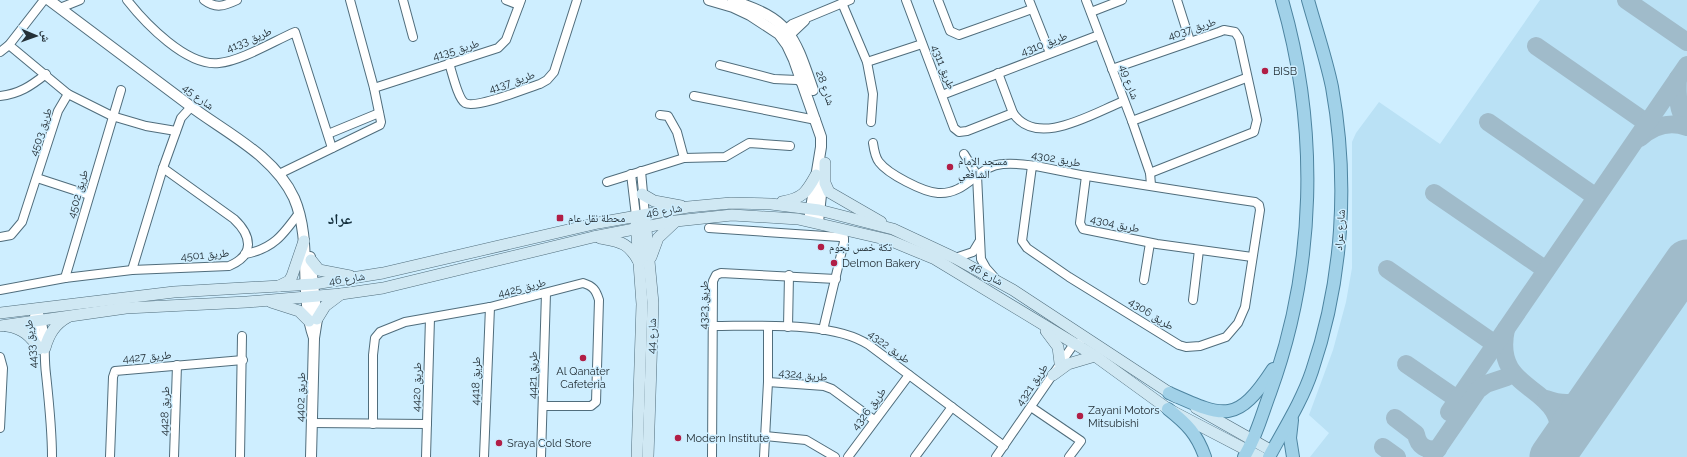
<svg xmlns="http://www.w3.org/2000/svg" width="1687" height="457" viewBox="0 0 1687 457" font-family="Raleway,'Noto Naskh Arabic',sans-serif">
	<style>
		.built { fill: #bae1f5 }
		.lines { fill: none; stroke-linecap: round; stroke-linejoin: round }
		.taxiway { stroke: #a0bbca; stroke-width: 18 }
		.runway { stroke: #a0bbca; stroke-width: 45 }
		.minor-casing { stroke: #506d7c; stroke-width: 10 }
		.tertiary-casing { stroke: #506d7c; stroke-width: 12 }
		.secondary-casing { stroke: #506d7c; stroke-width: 12 }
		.primary-casing { stroke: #4d84a0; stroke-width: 14 }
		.minor { stroke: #fff; stroke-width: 8 }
		.tertiary { stroke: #fff; stroke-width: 10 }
		.secondary { stroke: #d0e8f3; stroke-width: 11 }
		.primary { stroke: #a1d1e8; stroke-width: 12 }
		.poi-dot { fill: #b11e46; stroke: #ceeeff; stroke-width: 1.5 }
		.labels { text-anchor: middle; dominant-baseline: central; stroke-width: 3; stroke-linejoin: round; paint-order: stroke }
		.street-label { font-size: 11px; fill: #243037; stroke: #ceeeff }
		.poi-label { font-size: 11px; fill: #243037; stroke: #ceeeff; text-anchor: start }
		.district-label { font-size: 15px; font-weight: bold; fill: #122d3a; stroke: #ceeeff }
	</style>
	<rect width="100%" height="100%" fill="#ceeeff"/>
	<path class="built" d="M1540,0H1687V457H1310L1329,433L1309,415L1333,350L1346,302L1352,268V142L1356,133L1379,102L1440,144Z"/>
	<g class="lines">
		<g class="taxiway">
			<path d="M1626,0L1687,42"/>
			<path d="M1536,46L1647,123"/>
			<path d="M1678,78C1677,93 1677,111 1687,123"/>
			<path d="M1488,122L1596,197"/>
			<path d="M1640,138C1653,126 1670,121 1687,127"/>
			<path d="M1434,193L1546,270"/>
			<path d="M1387,269L1495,344"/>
			<path d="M1506,329C1491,399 1572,380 1558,449"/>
			<path d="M1406,364L1457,399"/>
			<path d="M1546,399C1565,406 1579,404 1596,393"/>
			<path d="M1449,412L1687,65"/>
			<path d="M1395,418L1416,434C1418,446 1426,451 1438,449"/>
			<path d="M1383,447L1397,457"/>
			<path d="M1432,457L1478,390L1486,384L1507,377"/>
		</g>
		<path class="runway" d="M1552,457L1687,262"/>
		<defs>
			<g id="minor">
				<path d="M127,0C145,23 187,67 219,63C241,61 274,41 295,32L332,148"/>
				<path d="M204,0C216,9 224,6 237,0"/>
				<path d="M403,0L413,37"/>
				<path d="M506,0L519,5"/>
				<path d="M906,0L954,128L959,132L967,131L1013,113C1037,149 1093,113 1124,101"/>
				<path d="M938,0L950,31L959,35L1032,9"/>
				<path d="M1029,0L1050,53"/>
				<path d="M1086,0L1132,121L1150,173L1151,185"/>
				<path d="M1177,0L1190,41"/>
				<path d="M842,3L867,62L873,94L871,122"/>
				<path d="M60,8L80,0"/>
				<path d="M1091,12L1122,0"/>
				<path d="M781,33L792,24L850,0"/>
				<path d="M786,39L805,21"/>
				<path d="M9,45L68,94L112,116L146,126L176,131"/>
				<path d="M0,52L9,45L44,0"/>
				<path d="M867,62L922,44"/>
				<path d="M449,63C452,72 458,99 465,103C476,109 527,88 540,84L547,80L554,72L577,0"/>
				<path d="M720,65L774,79L797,80L803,83"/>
				<path d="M1112,69L1219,32L1224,30L1235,32L1239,38L1257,120L1254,132L1150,173"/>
				<path d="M998,73L1013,113"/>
				<path d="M374,88L498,48L506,40L521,0"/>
				<path d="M942,95L1099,35"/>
				<path d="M0,96C19,94 31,86 46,74"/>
				<path d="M694,96L816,120"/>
				<path d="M660,115L668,116L677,132L684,158"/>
				<path d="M1132,121L1246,78"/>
				<path d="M328,134L379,113"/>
				<path d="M873,143C874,150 875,157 879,162C888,174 923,192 938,193C967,195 978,165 1003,164C1030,162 1059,172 1087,176C1143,185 1199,194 1255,202L1259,205L1260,210L1245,307L1238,323L1226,337L1200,346L1186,347L1179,345L1069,277L1027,248L1022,241L1032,166"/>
				<path d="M964,154L977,175L981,259L986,268L994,277"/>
				<path d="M641,171L645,215"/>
				<path d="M279,174L380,125L381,122L374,88L350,0"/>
				<path d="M631,174L636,216"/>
				<path d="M1086,176L1080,223L1083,229L1157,244L1252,257"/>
				<path d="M37,178L89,195"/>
				<path d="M607,182L684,158L725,157L749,143L790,146"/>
				<path d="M709,228L840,237L844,238V242L823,330"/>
				<path d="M0,237L11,235L22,222L58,111L68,94"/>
				<path d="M245,254C273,249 283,235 299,213"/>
				<path d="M955,258L973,252L979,242"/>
				<path d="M132,270L163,168L181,118L191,107"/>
				<path d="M65,278L121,90"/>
				<path d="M1144,280L1150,243"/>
				<path d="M0,290L65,278L132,270L229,266C255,255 252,236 234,219L163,168"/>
				<path d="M1193,300L1199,250"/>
				<path d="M36,308C48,328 43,352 46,374C49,402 52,429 52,457"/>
				<path d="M34,317L38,347"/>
				<path d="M714,326C757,326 834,321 869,345L1004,446"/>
				<path d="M788,327L789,275"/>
				<path d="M0,357L3,368L0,428"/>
				<path d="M768,382L824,386L832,389L874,420"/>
				<path d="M1031,407L1081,441L1069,457"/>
				<path d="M312,423L427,424"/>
				<path d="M373,424V355L375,338L380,332L405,322L490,307L583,283C593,286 596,290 599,300L596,402L591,406H543"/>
				<path d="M765,436L806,440L835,457"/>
				<path d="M110,457L113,377L115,371L243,360"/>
				<path d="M174,457L177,365"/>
				<path d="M240,457L242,336"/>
				<path d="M426,457L430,318"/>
				<path d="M484,457L490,307"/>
				<path d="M541,457L546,293"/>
				<path d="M712,457L713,281L716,275L721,273L836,279"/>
				<path d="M764,457L768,382V326"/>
				<path d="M848,457L909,375"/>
				<path d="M915,457L952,407"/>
				<path d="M996,457L1069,351L1074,344L1080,342"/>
			</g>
			<g id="tertiary">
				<path d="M49,0C96,35 142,70 189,105C226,133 274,155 294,198C313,242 298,293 314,338"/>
				<path d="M709,0L733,7L750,15L779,34L787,45L794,60L821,137V147L809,220"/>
				<path d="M733,1C790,19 794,35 813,90"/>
				<path d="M818,222L823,177"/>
				<path d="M310,257L317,319L314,338L311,457"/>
			</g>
			<g id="secondary">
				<path d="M825,163V183L829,192L881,222"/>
				<path d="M642,194L654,201L681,206"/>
				<path d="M782,202C803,198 806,193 816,175"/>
				<path d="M645,219L653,303L648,457"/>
				<path d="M636,222L642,304L637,457"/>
				<path d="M600,238C621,242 628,242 639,262"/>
				<path d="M651,257L658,238L675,222"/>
				<path d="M311,260L319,270L350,276"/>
				<path d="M279,286L289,281L292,276L304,241"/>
				<path d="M271,302L299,311L309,321"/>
				<path d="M0,313L174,292L314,284L383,273L598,223L688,207L731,203L771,204L819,210L893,229L955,258L1013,290L1176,397"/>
				<path d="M317,319L325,306L341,294"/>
				<path d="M0,326L126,308L247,302L341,294L383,288L593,237L676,221L732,215L798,219L889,240L935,259L1095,356L1168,409L1260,457"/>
				<path d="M7,326C22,328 31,336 39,349"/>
				<path d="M1046,331L1058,347L1060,363"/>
				<path d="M45,348C49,334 55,324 68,317"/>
				<path d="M1053,375L1068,364L1095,356"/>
				<path d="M1196,408L1272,451"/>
			</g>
			<g id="primary">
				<path d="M1169,393C1225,418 1237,424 1273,369"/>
				<path d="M1168,409C1187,424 1197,434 1205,457"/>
				<path d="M1292,420L1290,438L1293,457"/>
				<path d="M1244,457C1256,438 1262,414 1270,393C1316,267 1319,128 1282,0"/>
				<path d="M1269,457C1284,429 1302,401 1312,371C1343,280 1349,181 1332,87C1326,58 1316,29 1308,0"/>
			</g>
		</defs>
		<use href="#minor" class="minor-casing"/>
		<use href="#tertiary" class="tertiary-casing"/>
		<use href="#secondary" class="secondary-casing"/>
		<use href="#primary" class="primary-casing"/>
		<use href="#minor" class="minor"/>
		<use href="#tertiary" class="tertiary"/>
		<use href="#secondary" class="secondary"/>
		<use href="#primary" class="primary"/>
	</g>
	<g class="poi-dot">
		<circle cx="1265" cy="71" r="4"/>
		<circle cx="950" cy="167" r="4"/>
		<rect x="556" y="214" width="8" height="8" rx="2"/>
		<circle cx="821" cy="247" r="4"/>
		<circle cx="834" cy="263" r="4"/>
		<circle cx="583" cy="358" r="4"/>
		<circle cx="1080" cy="416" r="4"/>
		<circle cx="678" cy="438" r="4"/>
		<circle cx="499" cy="443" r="4"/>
	</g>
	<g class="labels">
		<g class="street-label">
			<text transform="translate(1192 29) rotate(-18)">طريق 4037</text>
			<text transform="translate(249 40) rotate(-23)">طريق 4133</text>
			<text transform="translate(1044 44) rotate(-21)">طريق 4310</text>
			<text transform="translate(456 50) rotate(-17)">طريق 4135</text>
			<text transform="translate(943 67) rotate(68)">طريق 4311</text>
			<text transform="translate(512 82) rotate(-19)">طريق 4137</text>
			<text transform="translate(1129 82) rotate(69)">شارع 49</text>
			<text transform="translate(825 88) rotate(71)">شارع 28</text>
			<text transform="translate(198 97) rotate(36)">شارع 45</text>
			<text transform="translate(41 132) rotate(-72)">طريق 4503</text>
			<text transform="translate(1056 159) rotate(10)">طريق 4302</text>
			<text transform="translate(78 194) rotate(-74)">طريق 4502</text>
			<text transform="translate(664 211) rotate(-10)">شارع 46</text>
			<text transform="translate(1115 224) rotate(12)">طريق 4304</text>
			<text transform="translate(1340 230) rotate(-86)">شارع عراد</text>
			<text transform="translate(205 255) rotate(-5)">طريق 4501</text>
			<text transform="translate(986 274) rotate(29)">شارع 46</text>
			<text transform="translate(347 279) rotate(-9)">شارع 46</text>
			<text transform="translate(522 288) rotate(-14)">طريق 4425</text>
			<text transform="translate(704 305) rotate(-89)">طريق 4323</text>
			<text transform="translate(1151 314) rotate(32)">طريق 4306</text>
			<text transform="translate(652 336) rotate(-88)">شارع 44</text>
			<text transform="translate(31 344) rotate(-96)">طريق 4433</text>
			<text transform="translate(889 347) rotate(36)">طريق 4322</text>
			<text transform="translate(147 357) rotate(-5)">طريق 4427</text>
			<text transform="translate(533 375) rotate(-89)">طريق 4421</text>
			<text transform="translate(803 375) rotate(6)">طريق 4324</text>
			<text transform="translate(476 381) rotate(-88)">طريق 4418</text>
			<text transform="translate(1032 385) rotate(-56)">طريق 4321</text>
			<text transform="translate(417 387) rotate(-88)">طريق 4420</text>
			<text transform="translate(301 397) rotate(-88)">طريق 4402</text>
			<text transform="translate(869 409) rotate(-53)">طريق 4326</text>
			<text transform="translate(165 411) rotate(-88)">طريق 4428</text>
		</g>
		<g class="poi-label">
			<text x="1273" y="71">BISB</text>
			<text x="958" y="161">مسجد الإمام<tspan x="958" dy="13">الشافعي</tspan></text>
			<text x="568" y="218">محطة نقل عام</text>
			<text x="829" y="247">تكة خمس نجوم</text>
			<text x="842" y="263">Delmon Bakery</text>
			<text x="583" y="371" text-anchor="middle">Al Qanater<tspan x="583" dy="13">Cafeteria</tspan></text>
			<text x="1088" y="410">Zayani Motors<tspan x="1088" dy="13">Mitsubishi</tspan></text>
			<text x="686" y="438">Modern Institute</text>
			<text x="507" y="443">Sraya Cold Store</text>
		</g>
		<g class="district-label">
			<text x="340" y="219">عراد</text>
		</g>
	</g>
	<g transform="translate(36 36) rotate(92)" stroke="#ceeeff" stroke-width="3" paint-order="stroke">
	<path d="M0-3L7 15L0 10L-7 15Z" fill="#243037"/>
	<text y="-6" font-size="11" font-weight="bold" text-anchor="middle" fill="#243037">ش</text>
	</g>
</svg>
